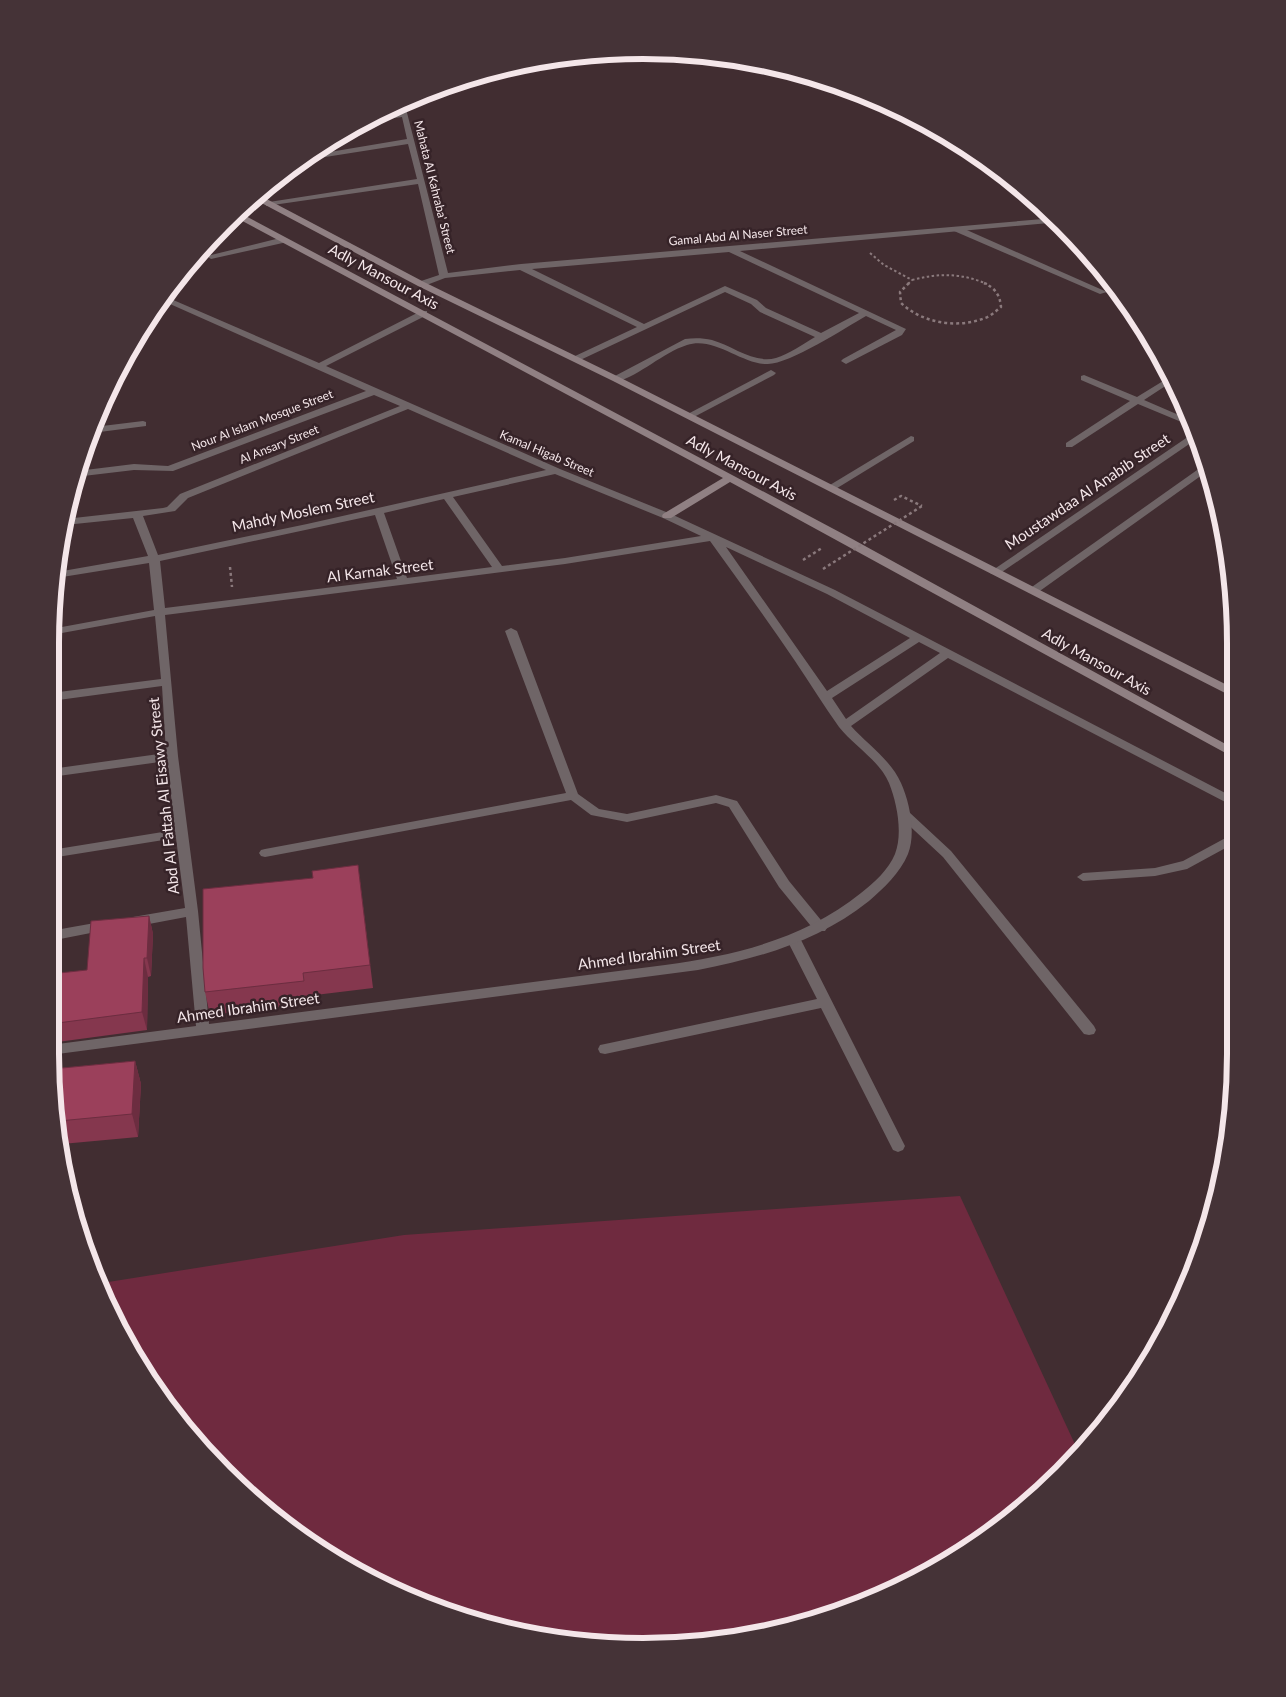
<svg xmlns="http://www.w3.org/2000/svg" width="1286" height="1697" viewBox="0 0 1286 1697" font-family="Lato,sans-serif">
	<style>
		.green { fill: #6f2a3f }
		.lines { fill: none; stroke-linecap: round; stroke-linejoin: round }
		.path-far1 { stroke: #8a797c; stroke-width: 2; stroke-dasharray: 2.5 2.5; stroke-linecap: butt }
		.path { stroke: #8a797c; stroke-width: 2.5; stroke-dasharray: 3 3; stroke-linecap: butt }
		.service { fill: #6f6567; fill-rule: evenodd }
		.minor { fill: #6f6567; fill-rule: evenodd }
		.secondary { fill: #908083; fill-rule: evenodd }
		.path-bridge { stroke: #8a797c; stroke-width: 2.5; stroke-dasharray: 3 3; stroke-linecap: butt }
		.wall { fill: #85374e }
		.shaded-wall { fill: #6c2d40 }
		.building { fill: #9b405b; stroke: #6c2d40 }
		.labels { text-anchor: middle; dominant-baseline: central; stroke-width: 5; stroke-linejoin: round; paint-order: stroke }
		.far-street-label { font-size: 12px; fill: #f4e6e9; stroke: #362328 }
		.street-label { font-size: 15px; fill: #f4e6e9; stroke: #362328 }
		.rim { fill: none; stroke: #f4e6e9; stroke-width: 6 }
	</style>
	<rect width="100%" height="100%" fill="#412d31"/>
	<path class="green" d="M960,1196L1079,1453L1063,1473L973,1547L834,1615L682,1646L527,1636L380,1586L282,1525L224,1474L130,1351L102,1283L404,1235Z"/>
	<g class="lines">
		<g class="path-far1">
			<path d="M870,253L884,265L912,280"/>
			<path d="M912,280C938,273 962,273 987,284"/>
			<path d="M908,284L912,280"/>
		</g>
		<g class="path">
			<path d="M909,283L900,292L901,303C922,323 957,329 985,318C991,316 996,311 1001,307C1000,295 995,288 984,283"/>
			<path d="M894,500L901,496L922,506"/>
			<path d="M803,560L822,548"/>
			<path d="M230,567L232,587"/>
		</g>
		<g class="service">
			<path d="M954,227H960L1107,292L1100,294L954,231Z"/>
			<path d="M511,628L517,631L578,794L599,809L627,814L716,795L737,801L789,881L825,925L827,928L825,931H815L779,887L729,807L716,803L627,822L591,815L571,800L265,857L261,856L259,853L261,850L265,849L566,793L505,631Z"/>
			<path d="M905,811L909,812L951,851L1094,1026L1096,1030L1094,1034L1089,1035L1084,1034L943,857L901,818L899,815Z"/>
			<path d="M794,935L799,937L801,940L905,1146L903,1150L898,1152L893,1150L821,1008L605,1054L600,1053L598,1049L600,1045L605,1044L817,999L787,940L789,937Z"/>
		</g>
		<g class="minor">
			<path d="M404,101L448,273L521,264L1055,218L1060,222L740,251L906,329L902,335L846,364L841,361L843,359L896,330L866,316C845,328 788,365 767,364C741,364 714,336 687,345C662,353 641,375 616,382L611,379L613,377L685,339C694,338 703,338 712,340C733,346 754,364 776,358C789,354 803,344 815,337L760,312L751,304L725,292L576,362L571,359L573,357L637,327L520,270L445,278L424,286H418V282L439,275L418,184L266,206V202H269L417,179L408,144L300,161L306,156L407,139L402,117L365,122L374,117L400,112L399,104ZM729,252L859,313L821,333L766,308L757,300L725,286L644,324L532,269Z"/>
			<path d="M284,237L288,240L287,242L211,259L207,256Z"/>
			<path d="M164,296L319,363L421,311H427V315L326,366L560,469L671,514L835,590L1231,796V805L948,658L851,726C867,744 891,760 901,783C910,803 916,834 908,854C900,873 884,888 869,901C819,941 760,958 698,970L50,1055V1045L196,1026L186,917L133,927L128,925L127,922L128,919L133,917L185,908L176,838L51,858V850L175,830L167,761L51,777V769L166,753L162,686L51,701V693L161,679L155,616L51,635V629L154,610L149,563L56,578L57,572L148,556L133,518L65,525V519L163,508L167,507L180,494L400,406L374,395L173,471L134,470L75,477L77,471L134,464L168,466L366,391L161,300ZM408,409L546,470L307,524L158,555L143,516L175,511L188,498ZM555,474L663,518L701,536L565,558L502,566L453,497ZM444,499L492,567L407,578L384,513ZM375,515L397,579L165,608L160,561ZM710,541C739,581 767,620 795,661C810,683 824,706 839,727C854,746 880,761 889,783C897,803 903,833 895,854C889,869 874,883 861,893C804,939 736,955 665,965L209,1024L198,911L178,756L165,615L565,564ZM726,547L827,594L910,638L827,691ZM919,642L940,653L846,719L832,698Z"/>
			<path d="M771,370L776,373L774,375L692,418L689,419L684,416Z"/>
			<path d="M1084,375L1137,397L1168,378L1170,383L1144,400L1188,419L1191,426L1138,404L1072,447H1066V443L1130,401L1081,380V376Z"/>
			<path d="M143,421L146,422V426L92,433L94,427Z"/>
			<path d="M1195,432L1198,438L999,574H991L990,572Z"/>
			<path d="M911,436L914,437V441L834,490L830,491L825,488Z"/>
			<path d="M1207,463L1209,470L1037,593H1029L1028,591L1029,589Z"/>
			<path d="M1231,835V845L1187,869L1155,876L1083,881L1077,877L1083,873L1155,868L1183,861Z"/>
			<path d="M106,921L111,923L113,926L111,929L50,941V931Z"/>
		</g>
		<g class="secondary">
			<path d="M259,195L424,282L619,377L1231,687V696L613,381L418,286L254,199Z"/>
			<path d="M238,212L845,535L1231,747V756L730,482L671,518H663L662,516L663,514L723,478L233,216Z"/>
		</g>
		<path class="path-bridge" d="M823,569L922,506"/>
	</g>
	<g class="wall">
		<path d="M358,865L373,988L307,996L308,1004L210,1015L205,992L313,878Z"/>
		<path d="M149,916L153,934L151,976L148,977L147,1030L50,1043V974L87,970Z"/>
		<path d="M135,1061L141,1084L138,1137L62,1144L52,1069Z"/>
	</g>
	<g class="shaded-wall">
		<path d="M149,916L153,934L151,976L147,958Z"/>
		<path d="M144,958L148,977L147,1030L142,1012Z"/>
		<path d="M135,1061L141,1084L138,1137L132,1114Z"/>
	</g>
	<g class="building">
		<path d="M358,865L370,965L303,973L304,981L205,992L203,968V889L313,878L312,871Z"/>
		<path d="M149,916L147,958H144L142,1012L50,1024V974L87,970L91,921Z"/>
		<path d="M135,1061L132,1114L59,1121L52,1069Z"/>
	</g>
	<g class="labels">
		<g class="far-street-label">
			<text transform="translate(435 187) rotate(76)">Mahata Al Kahraba' Street</text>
			<text transform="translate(738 235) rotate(-5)">Gamal Abd Al Naser Street</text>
			<text transform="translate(262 420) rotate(-21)">Nour Al Islam Mosque Street</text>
			<text transform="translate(279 444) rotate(-22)">Al Ansary Street</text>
			<text transform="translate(547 453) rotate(23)">Kamal Higab Street</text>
		</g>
		<g class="street-label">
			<text transform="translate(384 276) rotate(28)">Adly Mansour Axis</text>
			<text transform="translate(742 467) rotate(28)">Adly Mansour Axis</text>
			<text transform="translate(1087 491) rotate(-34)">Moustawdaa Al Anabib Street</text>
			<text transform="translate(303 511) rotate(-12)">Mahdy Moslem Street</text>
			<text transform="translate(380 570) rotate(-7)">Al Karnak Street</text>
			<text transform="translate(1097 661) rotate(29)">Adly Mansour Axis</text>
			<text transform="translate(163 796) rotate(-96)">Abd Al Fattah Al Eisawy Street</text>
			<text transform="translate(649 954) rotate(-8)">Ahmed Ibrahim Street</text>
			<text transform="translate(248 1007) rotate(-8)">Ahmed Ibrahim Street</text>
		</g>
	</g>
	<path d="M0 0H1286V1697H0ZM643 59H643A584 584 0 0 1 1227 643V1054A584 584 0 0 1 643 1638H643A584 584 0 0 1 59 1054V643A584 584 0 0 1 643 59Z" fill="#453337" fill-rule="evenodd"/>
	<path class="rim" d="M643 59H643A584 584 0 0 1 1227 643V1054A584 584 0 0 1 643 1638H643A584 584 0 0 1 59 1054V643A584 584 0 0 1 643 59Z"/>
</svg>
